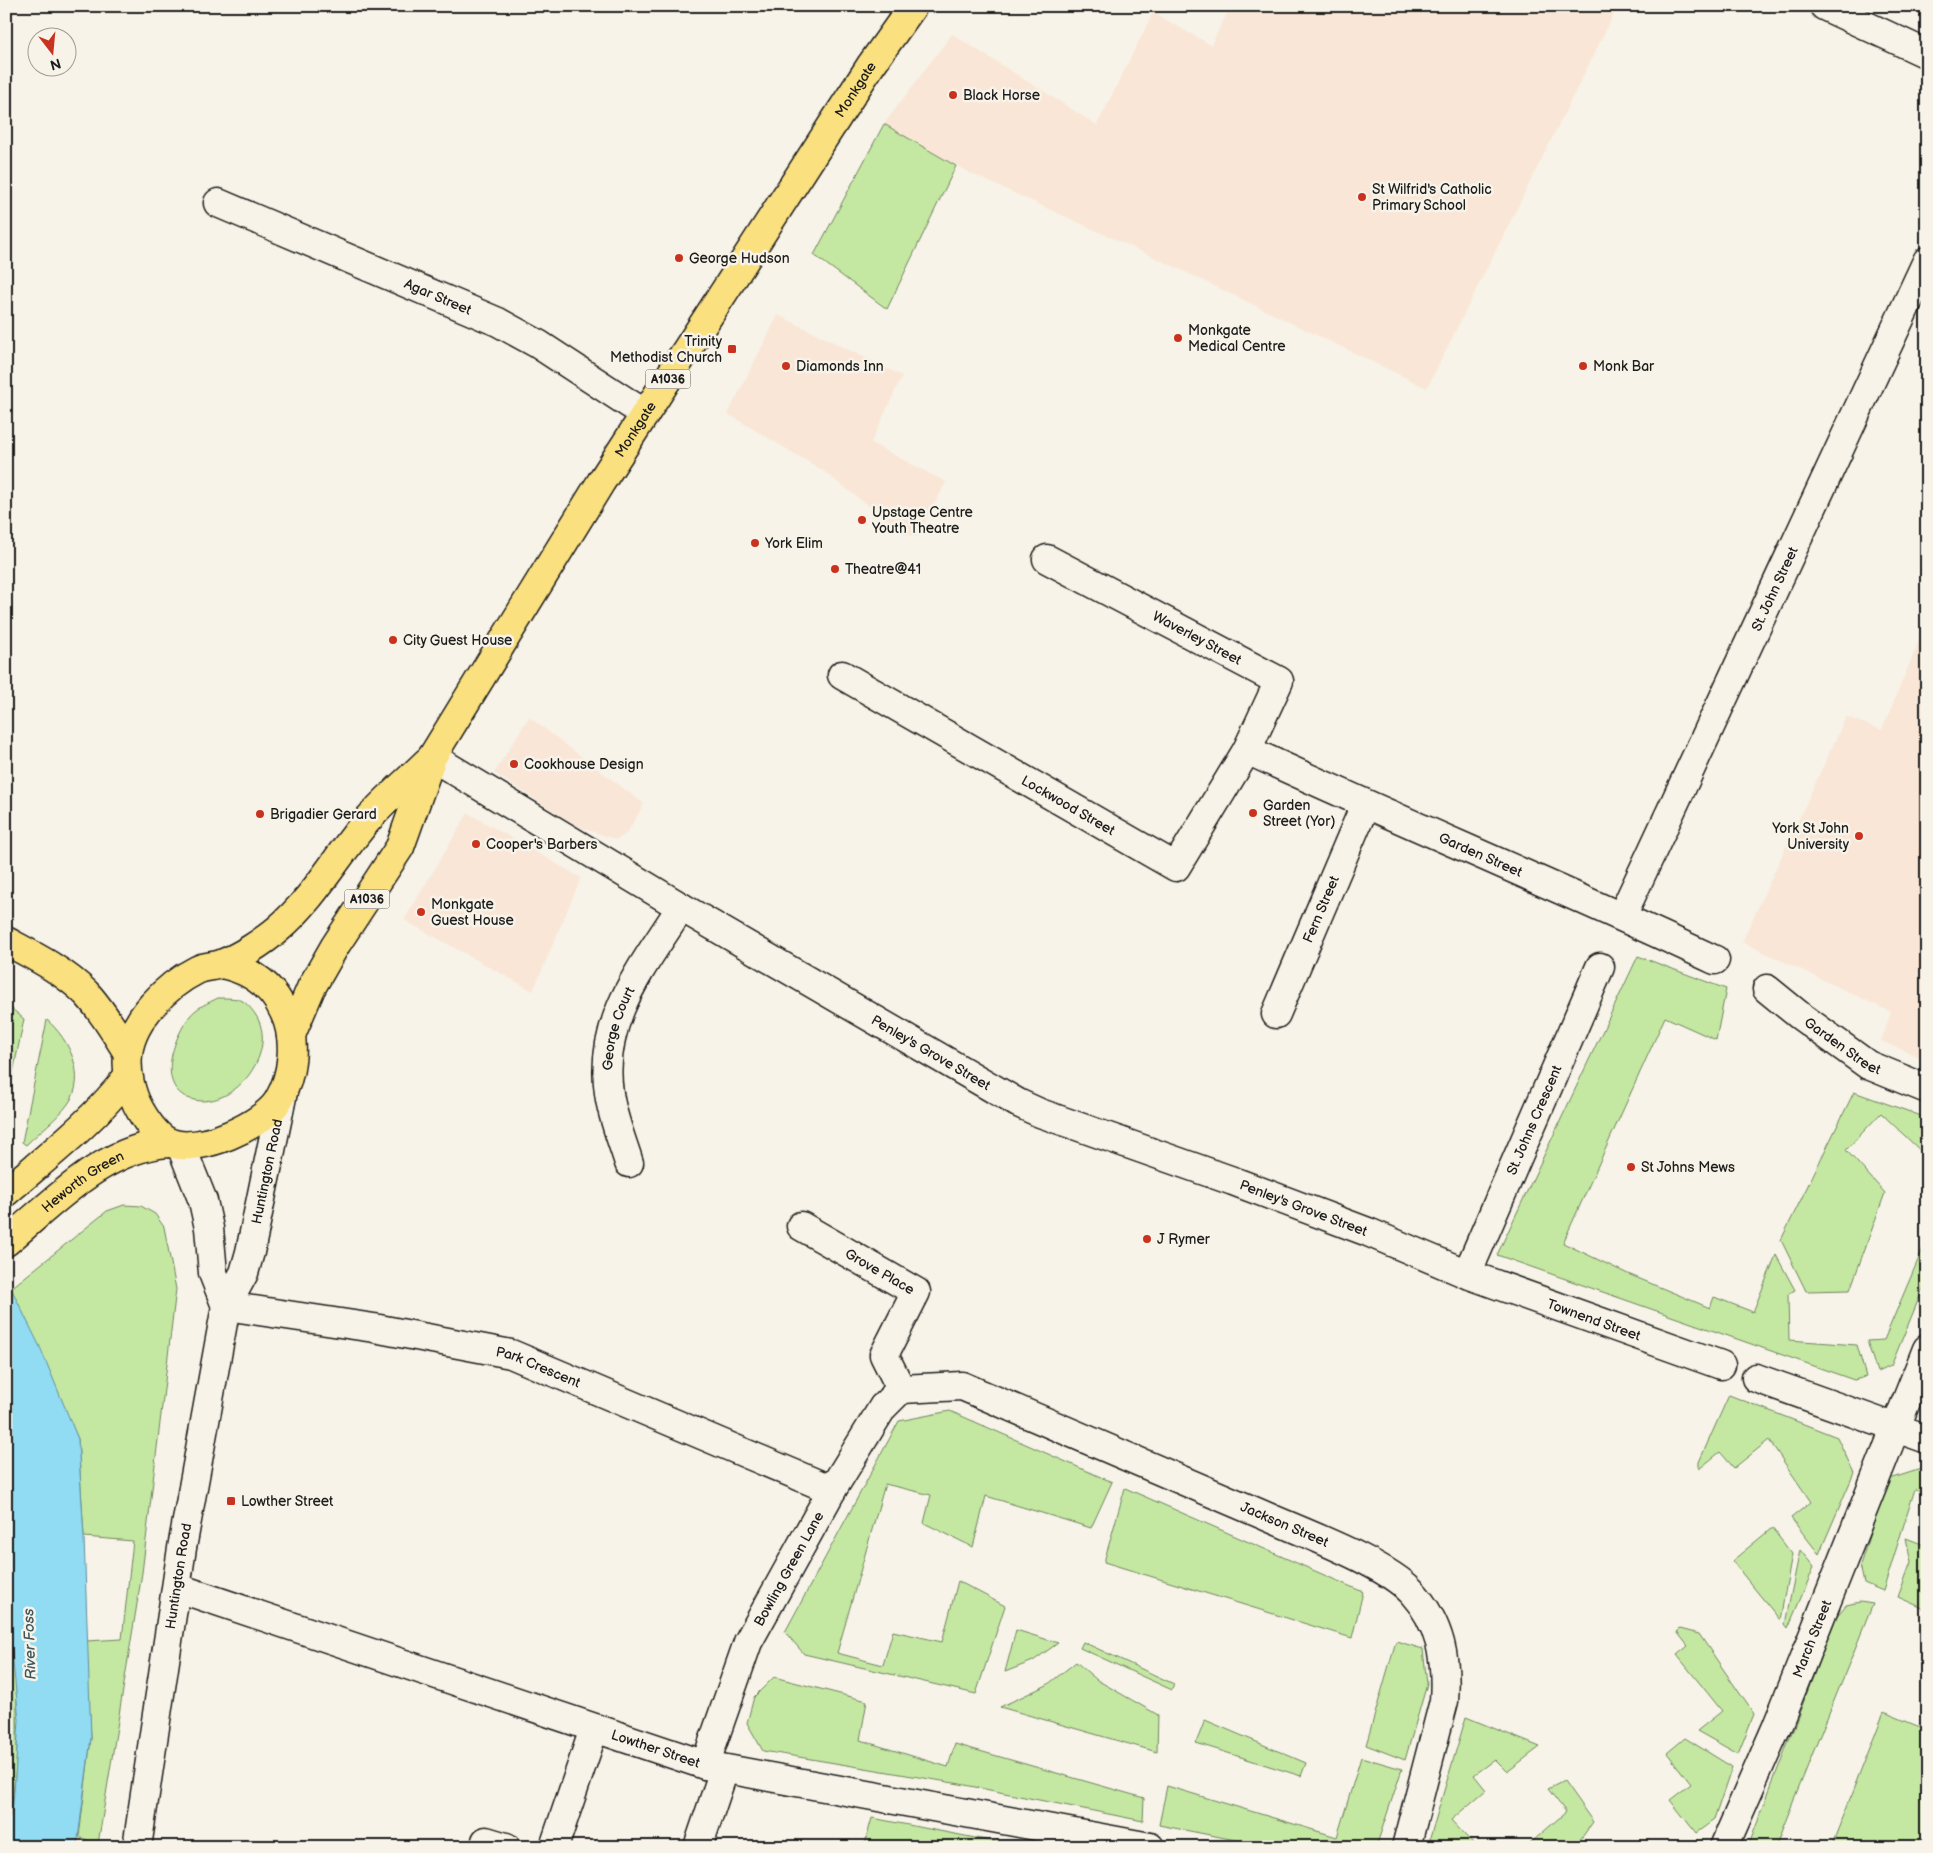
<svg xmlns="http://www.w3.org/2000/svg" width="1933" height="1853" viewBox="0 0 1933 1853" font-family="'Balsamiq Sans',sans-serif">
	<style>
		.built { fill: #f9e6d6 }
		.green { fill: #c4e8a2; stroke: #70825f }
		.water { fill: #91dbf3; stroke: #628f9d }
		.lines { fill: none; stroke-linecap: round; stroke-linejoin: round }
		.street-casing { stroke: #1c1c1c; stroke-width: 31 }
		.secondary-casing { stroke: #1c1c1c; stroke-width: 31 }
		.primary-casing { stroke: #1c1c1c; stroke-width: 31 }
		.street { stroke: #f7f3e8; stroke-width: 28 }
		.secondary { stroke: #f7f3e8; stroke-width: 28 }
		.primary { stroke: #fbe080; stroke-width: 28 }
		.poi-dot { fill: #c8321e; stroke: #f7f3e8; stroke-width: 2 }
		.labels { text-anchor: middle; dominant-baseline: central; stroke-width: 5; stroke-linejoin: round; paint-order: stroke }
		.shield { fill: #f7f3e8; stroke: #5e5c59; stroke-width: 1 }
		.shield-label { font-size: 12px; font-weight: bold; fill: #1c1c1c }
		.street-label { font-size: 14px; fill: #1c1c1c; stroke: #f7f3e8 }
		.poi-label { font-size: 14px; fill: #1c1c1c; stroke: #f7f3e8; text-anchor: start }
		.water-label { font-size: 15px; font-style: italic; fill: #3f555c; stroke: #f7f3e8 }
	</style>
	<rect width="100%" height="100%" fill="#f7f3e8"/>
	<filter id="ink" filterUnits="userSpaceOnUse"><feTurbulence type="fractalNoise" baseFrequency=".02" numOctaves="2"/><feDisplacementMap in="SourceGraphic" scale="10" xChannelSelector="R" yChannelSelector="G"/><feConvolveMatrix kernelMatrix="1 2 1 2 8 2 1 2 1" color-interpolation-filters="sRGB"/></filter>
	<g filter="url(#ink)">
		<g class="built">
			<path d="M1231,6H1618L1427,388L1169,264L968,172L884,124L952,34L1097,125L1153,13L1211,45Z"/>
			<path d="M778,315L902,376L871,443L946,482L917,537L904,533L822,470L728,414Z"/>
			<path d="M1927,622V1060L1881,1041L1891,1012L1742,942L1846,717L1882,730Z"/>
			<path d="M529,717L644,804L627,833L617,840L577,826L494,773Z"/>
			<path d="M468,813L581,878L533,991L404,920Z"/>
		</g>
		<g class="green">
			<path d="M884,124L956,166L887,309L814,255Z"/>
			<path d="M1638,956L1726,989L1716,1040L1665,1017L1563,1243L1628,1274L1710,1308L1714,1297L1753,1312L1776,1255L1795,1290L1788,1294L1789,1340L1857,1345L1866,1377L1854,1380L1497,1255Z"/>
			<path d="M218,998C224,998 232,998 238,999C245,1001 251,1008 255,1014C280,1050 236,1109 194,1100C154,1090 173,1038 190,1016C197,1007 208,1003 218,998Z"/>
			<path d="M6,1004L24,1019L6,1107Z"/>
			<path d="M47,1020C69,1039 88,1077 68,1104C57,1119 39,1132 26,1145L22,1142Z"/>
			<path d="M1854,1092L1927,1118V1157L1881,1113L1846,1150L1885,1193L1850,1290L1806,1291L1781,1240Z"/>
			<path d="M124,1205L141,1206L155,1214L164,1227L176,1289L142,1573L98,1844L79,1837L91,1738L86,1641L122,1639L133,1541L84,1537L78,1439L10,1289L107,1211Z"/>
			<path d="M1927,1239V1279L1891,1366L1877,1372L1867,1341L1884,1340Z"/>
			<path d="M1729,1395L1837,1437L1854,1473L1819,1554L1791,1518L1811,1502L1769,1440L1734,1468L1720,1452L1699,1469V1462Z"/>
			<path d="M950,1411L1112,1482L1091,1528L986,1496L973,1547L924,1523L931,1495L885,1484L837,1653L883,1665L893,1631L942,1642L958,1581L1005,1606L976,1694L804,1654L785,1632L899,1421Z"/>
			<path d="M1927,1467V1493L1915,1489L1883,1591L1864,1583L1860,1565L1887,1480Z"/>
			<path d="M1125,1488L1363,1592L1352,1638L1104,1562Z"/>
			<path d="M1772,1528L1792,1554L1780,1620L1732,1561Z"/>
			<path d="M1906,1538L1927,1546V1610L1898,1597L1911,1562Z"/>
			<path d="M1800,1550L1814,1567L1788,1628L1785,1624Z"/>
			<path d="M6,1597C18,1675 24,1755 6,1832Z"/>
			<path d="M1860,1602L1873,1604L1775,1847H1748L1836,1617L1846,1605Z"/>
			<path d="M1680,1629L1699,1634L1754,1714L1738,1754L1697,1731L1722,1711L1677,1655L1688,1646L1677,1632Z"/>
			<path d="M1016,1630L1058,1643L1033,1661L1005,1672Z"/>
			<path d="M1396,1641L1423,1649L1427,1684L1405,1760L1366,1745Z"/>
			<path d="M1083,1642L1174,1684L1172,1690L1080,1648Z"/>
			<path d="M1076,1662L1097,1680L1158,1715L1157,1752L1000,1707L1047,1685Z"/>
			<path d="M774,1677L867,1701L860,1740L948,1767L955,1744L1144,1798L1143,1821L960,1784L763,1751L747,1723L754,1697Z"/>
			<path d="M1884,1712L1927,1730V1847H1836L1833,1842Z"/>
			<path d="M1466,1717L1540,1747L1507,1772L1495,1760L1474,1775L1486,1790L1451,1820L1476,1847H1433L1430,1838Z"/>
			<path d="M1205,1720L1306,1763L1301,1776L1196,1743Z"/>
			<path d="M1685,1738L1732,1767L1714,1820L1696,1833L1670,1800L1691,1784L1667,1753Z"/>
			<path d="M1361,1757L1402,1769L1377,1844L1373,1847H1271L1159,1825L1167,1786L1337,1837Z"/>
			<path d="M1564,1781L1593,1822L1575,1847H1526L1566,1812L1548,1789Z"/>
			<path d="M872,1818L1022,1847H864Z"/>
		</g>
		<path class="water" d="M6,1278L40,1347L78,1439L84,1537L91,1738L77,1847H6V1832L13,1804L19,1720L6,1597Z"/>
		<g class="lines">
			<defs>
				<g id="street">
					<path d="M1824,6L1927,54"/>
					<path id="s1" d="M218,203L498,322L538,344L645,414"/>
					<path id="s2" d="M842,675L1176,867L1247,750L1279,681L1047,559"/>
					<path id="s3" d="M1247,750C1402,822 1560,887 1715,960"/>
					<path id="s4" d="M432,757L681,907L1018,1103L1040,1113L1233,1181L1368,1232L1467,1274L1721,1365"/>
					<path id="s5" d="M1622,916L1927,261"/>
					<path id="s6" d="M1767,989L1799,1015L1868,1065L1927,1089"/>
					<path id="s7" d="M1276,1014L1365,805"/>
					<path id="s8" d="M629,1163C622,1140 612,1117 609,1093C598,1019 644,966 681,907"/>
					<path id="s9" d="M801,1226L916,1292L884,1355L901,1389"/>
					<path id="s10" d="M1467,1274L1600,967"/>
					<path id="s11" d="M226,1306L374,1328L511,1354L832,1490"/>
					<path d="M1756,1378L1927,1439"/>
					<path id="s12" d="M901,1389L962,1386C1062,1429 1162,1472 1261,1514C1301,1532 1384,1562 1412,1592C1441,1624 1447,1660 1444,1701L1406,1847"/>
					<path id="s13" d="M178,1588L705,1765L1150,1847"/>
					<path id="s14" d="M705,1765L748,1642L832,1490L883,1407L901,1389"/>
					<path d="M486,1841L506,1847"/>
					<path d="M554,1847L594,1729"/>
					<path d="M698,1847L724,1770"/>
					<path id="s15" d="M1724,1847L1777,1726L1927,1349"/>
				</g>
				<g id="secondary">
					<path d="M181,1146L203,1201L209,1228L213,1273L226,1306"/>
					<path id="s16" d="M137,1847L182,1548L226,1306L244,1273L250,1252L283,1092"/>
				</g>
				<g id="primary">
					<path d="M6,941C34,956 64,971 86,993C103,1011 115,1033 128,1053"/>
					<path d="M222,964C251,970 272,985 284,1012C297,1039 293,1076 278,1101C263,1125 199,1154 171,1143C157,1138 147,1122 140,1110C131,1094 126,1073 128,1054C132,1019 167,985 197,970C205,966 213,967 221,964C240,957 263,942 278,929C314,898 335,859 365,823C383,801 407,782 427,762"/>
					<path id="s17" d="M291,1035L311,988L335,946L400,847L432,757L601,482L871,65L913,6"/>
					<path d="M6,1192C49,1155 94,1121 128,1076"/>
					<path id="s18" d="M6,1242C53,1203 104,1147 169,1143"/>
				</g>
			</defs>
			<use href="#street" class="street-casing"/>
			<use href="#secondary" class="secondary-casing"/>
			<use href="#primary" class="primary-casing"/>
			<use href="#street" class="street"/>
			<use href="#secondary" class="secondary"/>
			<use href="#primary" class="primary"/>
		</g>
	</g>
	<g class="poi-dot">
		<circle cx="953" cy="95" r="5"/>
		<circle cx="1362" cy="197" r="5"/>
		<circle cx="679" cy="258" r="5"/>
		<circle cx="1178" cy="338" r="5"/>
		<rect x="727" y="344" width="10" height="10" rx="2.5"/>
		<circle cx="786" cy="366" r="5"/>
		<circle cx="1583" cy="366" r="5"/>
		<circle cx="862" cy="520" r="5"/>
		<circle cx="755" cy="543" r="5"/>
		<circle cx="835" cy="569" r="5"/>
		<circle cx="393" cy="640" r="5"/>
		<circle cx="514" cy="764" r="5"/>
		<circle cx="1253" cy="813" r="5"/>
		<circle cx="260" cy="814" r="5"/>
		<circle cx="1859" cy="836" r="5"/>
		<circle cx="476" cy="844" r="5"/>
		<circle cx="421" cy="912" r="5"/>
		<circle cx="1631" cy="1167" r="5"/>
		<circle cx="1147" cy="1239" r="5"/>
		<rect x="226" y="1496" width="10" height="10" rx="2.5"/>
	</g>
	<g class="labels">
		<g class="shield">
			<rect x="645.5" y="369.5" width="45" height="19" rx="4"/>
			<rect x="344.5" y="889.5" width="45" height="19" rx="4"/>
		</g>
		<g class="shield-label">
			<text x="668" y="379">A1036</text>
			<text x="367" y="899">A1036</text>
		</g>
		<g class="street-label">
			<text stroke="none"><textPath href="#s17" startOffset="1104">Monkgate</textPath></text>
			<text stroke="none"><textPath href="#s1" startOffset="239">Agar Street</textPath></text>
			<text stroke="none"><textPath href="#s17" startOffset="699">Monkgate</textPath></text>
			<text stroke="none"><textPath href="#s5" startOffset="361">St. John Street</textPath></text>
			<text transform="translate(1197 638) rotate(28)">Waverley Street</text>
			<text stroke="none"><textPath href="#s2" startOffset="261">Lockwood Street</textPath></text>
			<text stroke="none"><textPath href="#s3" startOffset="256">Garden Street</textPath></text>
			<text stroke="none"><textPath href="#s7" startOffset="114">Fern Street</textPath></text>
			<text stroke="none"><textPath href="#s8" startOffset="139">George Court</textPath></text>
			<text stroke="none"><textPath href="#s6" startOffset="95">Garden Street</textPath></text>
			<text stroke="none"><textPath href="#s4" startOffset="580">Penley's Grove Street</textPath></text>
			<text stroke="none"><textPath href="#s10" startOffset="168">St. Johns Crescent</textPath></text>
			<text stroke="none"><textPath href="#s16" startOffset="690">Huntington Road</textPath></text>
			<text stroke="none"><textPath href="#s18" startOffset="98">Heworth Green</textPath></text>
			<text stroke="none"><textPath href="#s4" startOffset="985">Penley's Grove Street</textPath></text>
			<text stroke="none"><textPath href="#s9" startOffset="91">Grove Place</textPath></text>
			<text stroke="none"><textPath href="#s4" startOffset="1296">Townend Street</textPath></text>
			<text stroke="none"><textPath href="#s11" startOffset="319">Park Crescent</textPath></text>
			<text stroke="none"><textPath href="#s12" startOffset="412">Jackson Street</textPath></text>
			<text stroke="none"><textPath href="#s14" startOffset="214">Bowling Green Lane</textPath></text>
			<text stroke="none"><textPath href="#s16" startOffset="274">Huntington Road</textPath></text>
			<text stroke="none"><textPath href="#s15" startOffset="226">March Street</textPath></text>
			<text stroke="none"><textPath href="#s13" startOffset="504">Lowther Street</textPath></text>
		</g>
		<g class="poi-label">
			<text x="963" y="95">Black Horse</text>
			<text x="1372" y="189">St Wilfrid's Catholic<tspan x="1372" dy="16">Primary School</tspan></text>
			<text x="689" y="258">George Hudson</text>
			<text x="1188" y="330">Monkgate<tspan x="1188" dy="16">Medical Centre</tspan></text>
			<text x="722" y="341" text-anchor="end">Trinity<tspan x="722" dy="16">Methodist Church</tspan></text>
			<text x="796" y="366">Diamonds Inn</text>
			<text x="1593" y="366">Monk Bar</text>
			<text x="872" y="512">Upstage Centre<tspan x="872" dy="16">Youth Theatre</tspan></text>
			<text x="765" y="543">York Elim</text>
			<text x="845" y="569">Theatre@41</text>
			<text x="403" y="640">City Guest House</text>
			<text x="524" y="764">Cookhouse Design</text>
			<text x="1263" y="805">Garden<tspan x="1263" dy="16">Street (Yor)</tspan></text>
			<text x="270" y="814">Brigadier Gerard</text>
			<text x="1849" y="828" text-anchor="end">York St John<tspan x="1849" dy="16">University</tspan></text>
			<text x="486" y="844">Cooper's Barbers</text>
			<text x="431" y="904">Monkgate<tspan x="431" dy="16">Guest House</tspan></text>
			<text x="1641" y="1167">St Johns Mews</text>
			<text x="1157" y="1239">J Rymer</text>
			<text x="241" y="1501">Lowther Street</text>
		</g>
		<g class="water-label">
			<text transform="translate(30 1644) rotate(-92)">River Foss</text>
		</g>
	</g>
	<rect width="1933" height="1853" fill="none" stroke="#f7f3e8" stroke-width="25"/>
	<rect x="12" y="12" width="1908" height="1828" fill="none" stroke="#1c1c1c" stroke-width="2" filter="url(#ink)"/>
	<g transform="translate(52 52) rotate(164)"><circle r="24" fill="#f7f3e8" stroke="#9f9d96"/>
	<path d="M0-4L9 19L0 12L-9 19Z" fill="#c8321e"/>
	<text y="-8" font-size="14" font-weight="bold" text-anchor="middle" fill="#1c1c1c">N</text>
	</g>
</svg>
